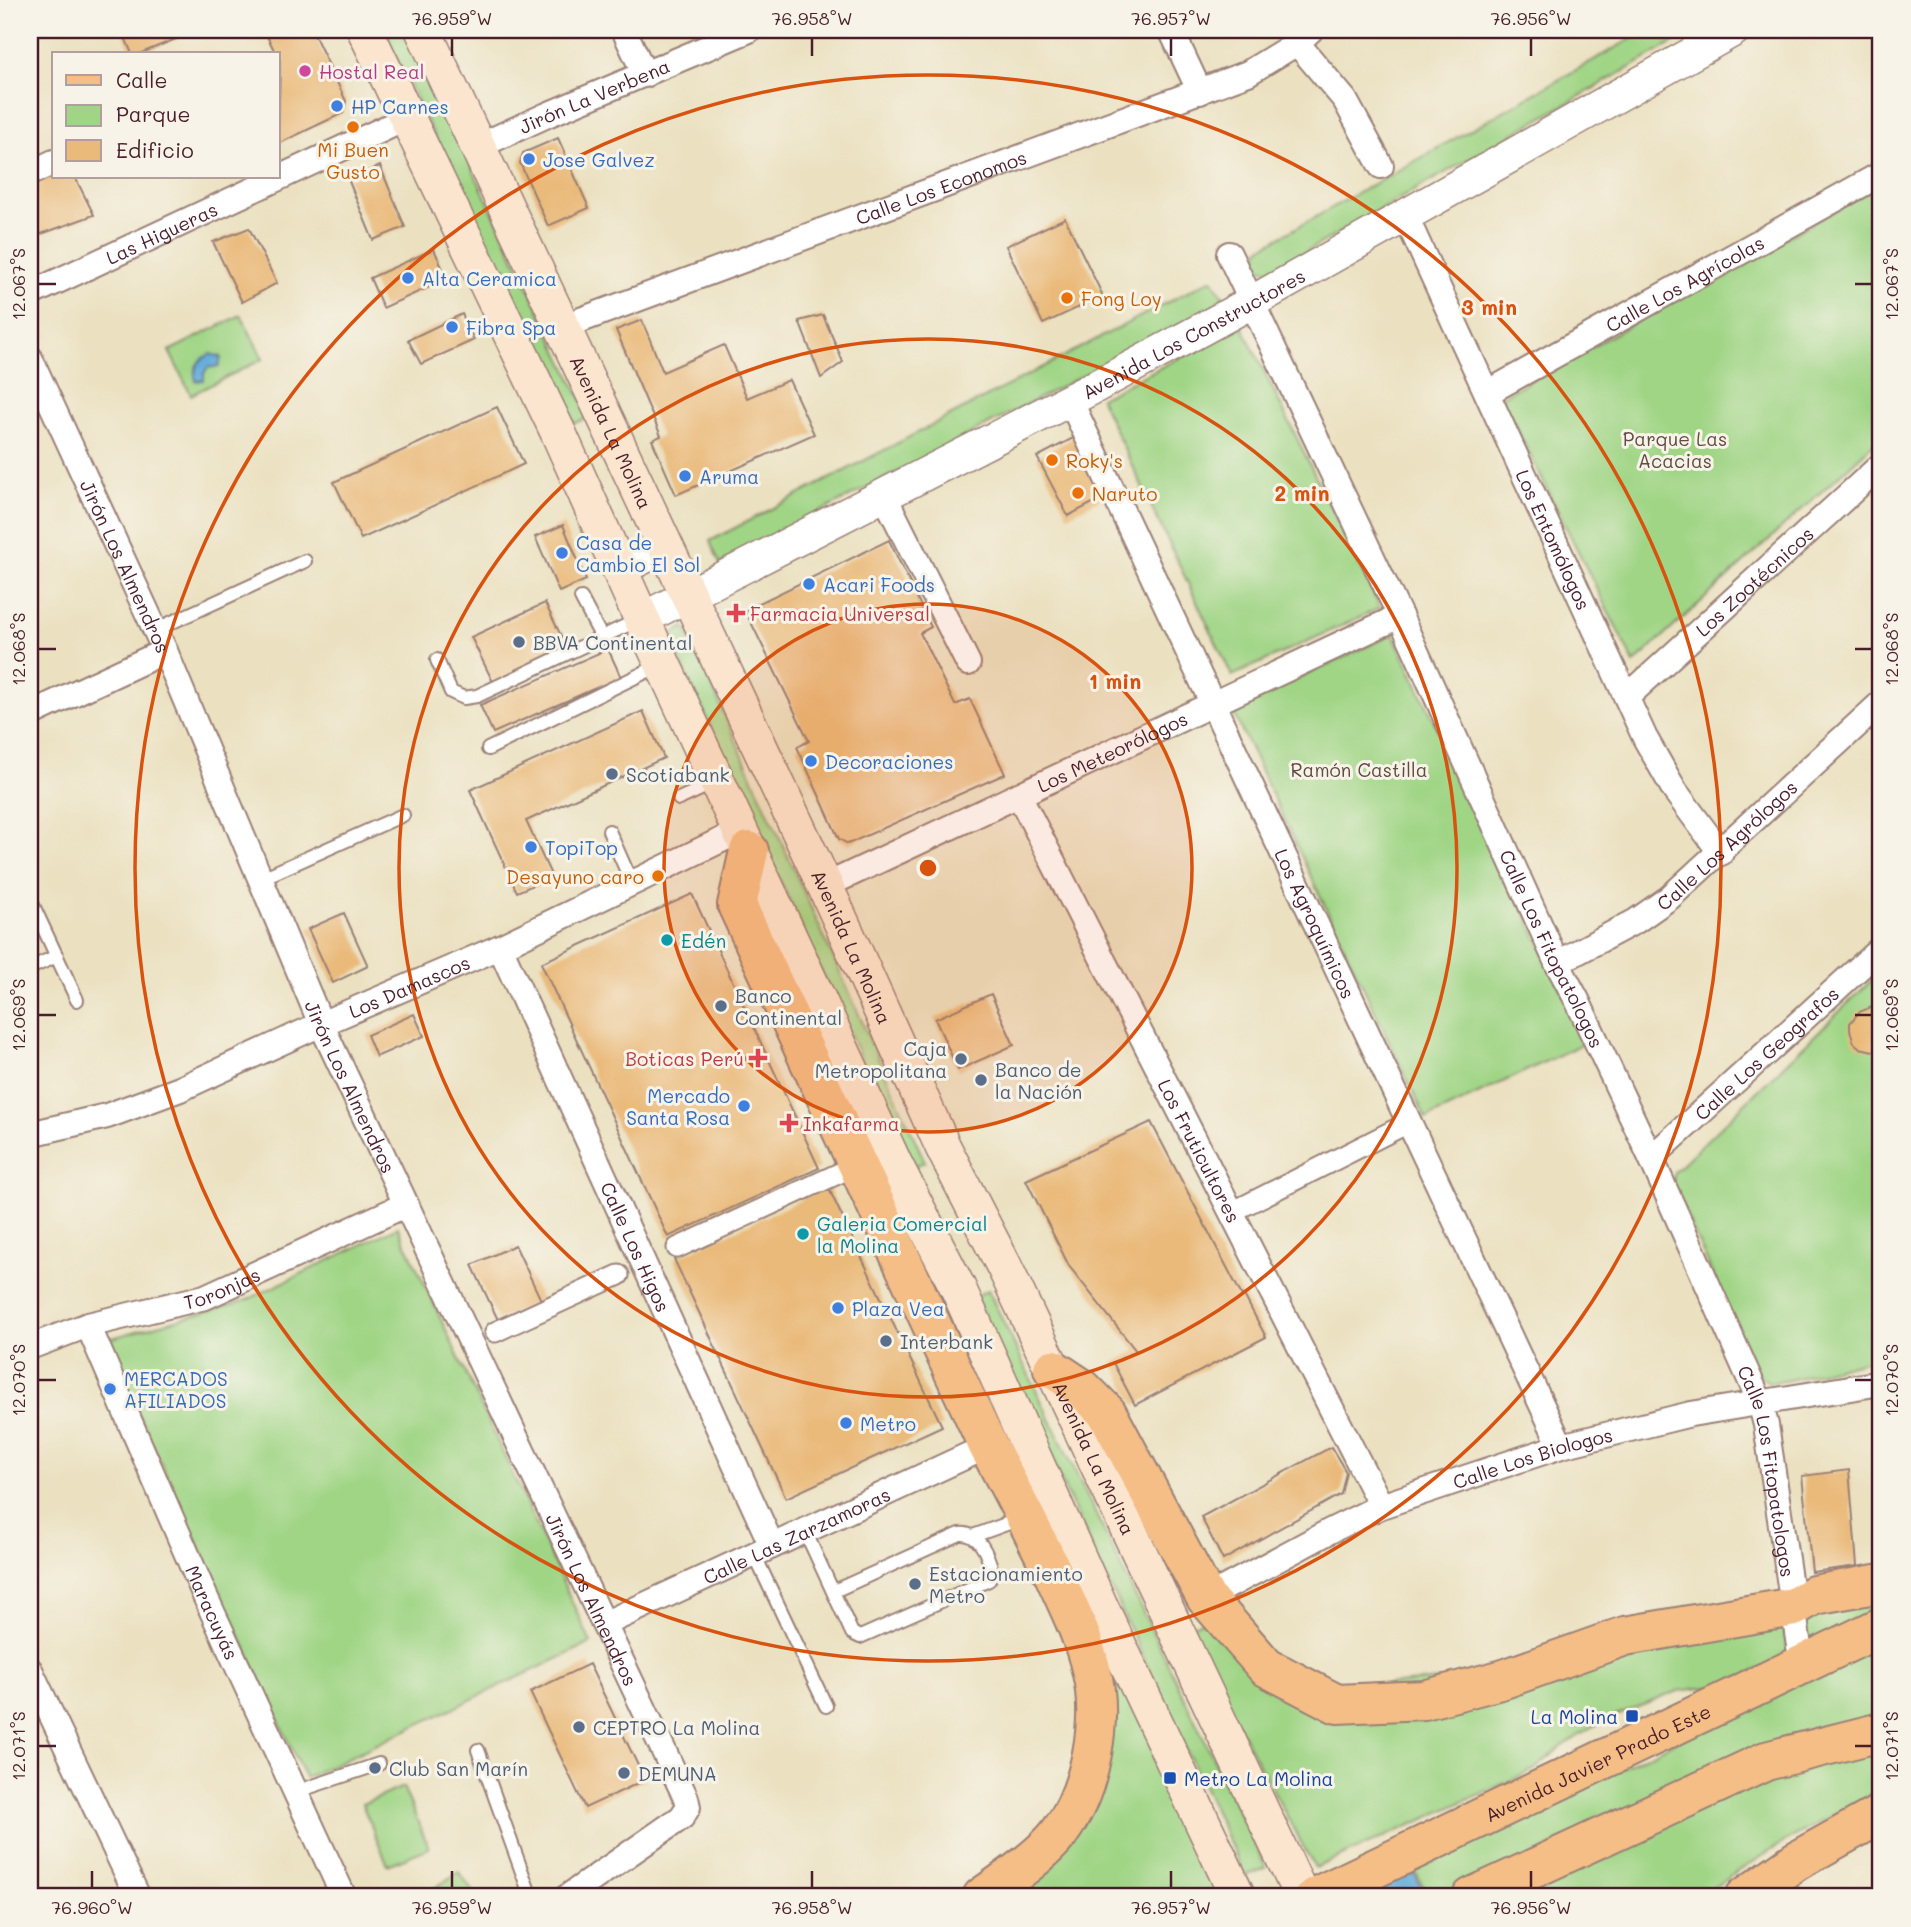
<svg xmlns="http://www.w3.org/2000/svg" width="1911" height="1927" viewBox="0 0 1911 1927" font-family="Mali,sans-serif">
	<style>
		.green { fill: #a0d586; stroke: #757a58; stroke-width: 2 }
		.water { fill: #64acdb; stroke: #576683; stroke-width: 2 }
		.building { fill: #eaba7a }
		.lines { fill: none; stroke-linecap: round; stroke-linejoin: round }
		.service-casing { stroke: #9a8076; stroke-width: 16 }
		.pedestrian-casing { stroke: #9a8076; stroke-width: 23 }
		.minor-casing { stroke: #9a8076; stroke-width: 28 }
		.tertiary-casing { stroke: #9a8076; stroke-width: 35 }
		.secondary-casing { stroke: #9a8076; stroke-width: 38 }
		.primary-casing { stroke: #9a8076; stroke-width: 42 }
		.service { stroke: #fff; stroke-width: 12 }
		.pedestrian { stroke: #fff; stroke-width: 19 }
		.minor { stroke: #fff; stroke-width: 24 }
		.tertiary { stroke: #fff; stroke-width: 32 }
		.secondary { stroke: #fbe5cf; stroke-width: 35 }
		.primary { stroke: #f5be86; stroke-width: 38 }
		.ticks { fill: none; stroke: #4a1f2b; stroke-width: 2.5 }
		.ring { fill: none; stroke: #d8530f; stroke-width: 3.5 }
		.hotel-dot { fill: #d1479c; stroke: #f7f3e8; stroke-width: 2.5 }
		.shop-dot { fill: #3f7fe0; stroke: #f7f3e8; stroke-width: 2.5 }
		.food-dot { fill: #e8710a; stroke: #f7f3e8; stroke-width: 2.5 }
		.health-dot { fill: #e0444e; stroke: #f7f3e8; stroke-width: 2.5 }
		.service-dot { fill: #5c6f8a; stroke: #f7f3e8; stroke-width: 2.5 }
		.culture-dot { fill: #0f9aa8; stroke: #f7f3e8; stroke-width: 2.5 }
		.transit-dot { fill: #1a4fb4; stroke: #f7f3e8; stroke-width: 2.5 }
		.labels { text-anchor: middle; dominant-baseline: central; stroke-width: 6; stroke-linejoin: round; paint-order: stroke }
		.hotel-label { font-size: 19px; fill: #b23c85; stroke: #f7f3e8; text-anchor: start }
		.street-label { font-size: 19px; fill: #4a1f2b; stroke: #f7f3e8 }
		.shop-label { font-size: 19px; fill: #366cbe; stroke: #f7f3e8; text-anchor: start }
		.food-label { font-size: 19px; fill: #c56008; stroke: #f7f3e8; text-anchor: start }
		.park-label { font-size: 19px; fill: #604c42; stroke: #f7f3e8 }
		.health-label { font-size: 19px; fill: #be3a42; stroke: #f7f3e8; text-anchor: start }
		.service-label { font-size: 19px; fill: #4e5e75; stroke: #f7f3e8; text-anchor: start }
		.culture-label { font-size: 19px; fill: #0d838f; stroke: #f7f3e8; text-anchor: start }
		.transit-label { font-size: 19px; fill: #164399; stroke: #f7f3e8; text-anchor: end }
		.centre { fill: #d8530f; stroke: #f7f3e8; stroke-width: 3.5 }
		.ring-label { font-size: 21px; text-anchor: middle; font-weight: bold; fill: #d8530f; stroke: #f7f3e8; stroke-width: 6; stroke-linejoin: round; paint-order: stroke }
		.neatline { fill: none; stroke: #4a1f2b; stroke-width: 2.5 }
		.ticks-label { font-size: 18px; text-anchor: middle; fill: #4a1f2b }
	</style>
	<rect width="100%" height="100%" fill="#f7f3e8"/>
	<filter id="ink" filterUnits="userSpaceOnUse"><feTurbulence type="fractalNoise" baseFrequency=".0143" numOctaves="2"/><feDisplacementMap in="SourceGraphic" scale="14" xChannelSelector="R" yChannelSelector="G"/><feConvolveMatrix kernelMatrix="1 2 1 2 8 2 1 2 1" color-interpolation-filters="sRGB"/></filter>
	<filter id="wash" filterUnits="userSpaceOnUse"><feTurbulence type="fractalNoise" baseFrequency=".00686" numOctaves="4" result="noise"/><feDisplacementMap in="SourceGraphic" scale="28" xChannelSelector="R" yChannelSelector="G"/><feGaussianBlur stdDeviation="1.57" result="paint"/><feColorMatrix in="noise" values="0 0 0 0 0 0 0 0 0 0 0 0 0 0 0 0 0 1.4 0 .05"/><feComposite in="paint" operator="in"/></filter>
	<g filter="url(#wash)">
		<rect width="100%" height="100%" fill="#ebe1c1"/>
		<g class="green">
			<path d="M384,30H407L587,412L585,419L575,423L568,418Z"/>
			<path d="M1647,30H1696L1272,271L1260,268L1256,261L1259,249Z"/>
			<path d="M1881,185V437L1634,663L1501,397Z"/>
			<path d="M1212,279L1226,301L720,564L710,541Z"/>
			<path d="M241,315L263,359L191,395L169,351Z"/>
			<path d="M1242,326L1380,608L1232,676L1100,398Z"/>
			<path d="M685,627L925,1162L910,1167L669,635Z"/>
			<path d="M1393,634L1586,1042L1426,1119L1232,710Z"/>
			<path d="M1881,971V1357L1785,1381L1769,1382L1757,1374L1672,1183L1674,1172Z"/>
			<path d="M398,1227L591,1643L305,1778L105,1340L247,1300Z"/>
			<path d="M988,1290L1266,1868L1245,1876L975,1296Z"/>
			<path d="M1881,1602V1607L1811,1649L1797,1611Z"/>
			<path d="M1205,1620L1293,1694L1596,1665L1780,1620L1790,1657L1717,1686L1678,1691L1599,1723L1563,1746L1534,1770L1315,1868L1189,1636L1190,1626Z"/>
			<path d="M1881,1640V1720L1686,1783L1446,1897H1429L1417,1874L1413,1871Z"/>
			<path d="M1111,1652L1219,1891L1204,1897H1007L1070,1837Z"/>
			<path d="M1881,1740V1789L1786,1841L1698,1897H1506L1792,1766Z"/>
			<path d="M403,1787L429,1848L388,1865L362,1804Z"/>
			<path d="M459,1872L477,1897H421Z"/>
		</g>
		<g class="water">
			<path d="M210,354L221,357L219,366L207,368L204,374V380L196,381C192,368 198,360 210,354Z"/>
			<path d="M1409,1874L1415,1875L1426,1897H1357Z"/>
		</g>
		<g id="blocks">
			<g class="building">
				<path d="M122,30H198L139,54H132Z"/>
				<path d="M264,30H312L346,101L343,113L280,143L278,139L280,62L278,54H276Z"/>
				<path d="M558,138L589,208L548,226L520,163L523,153Z"/>
				<path d="M380,166L405,227L373,240L348,179Z"/>
				<path d="M54,170V177H75L94,215L30,238V179Z"/>
				<path d="M1065,218L1103,296L1043,324L1006,246Z"/>
				<path d="M249,228L277,283L242,302L213,242Z"/>
				<path d="M434,249L447,279L383,308L370,278Z"/>
				<path d="M462,314L474,340L421,364L408,340Z"/>
				<path d="M823,315L843,362L821,378L799,321Z"/>
				<path d="M642,320L663,372L724,345L747,398L789,380L814,434L676,495L652,440L661,436L616,330Z"/>
				<path d="M497,407L524,464L361,539L334,482Z"/>
				<path d="M1077,436L1108,495L1068,516L1037,457Z"/>
				<path d="M563,525L586,580L559,592L535,537Z"/>
				<path d="M889,540L931,627L920,633L955,705L970,699L1005,774L848,844L839,839L797,747L809,741L745,610Z"/>
				<path d="M545,603L567,648L493,682L471,637Z"/>
				<path d="M608,649L621,677L493,733L480,705Z"/>
				<path d="M643,711L664,758L526,821L552,877L517,892L470,790Z"/>
				<path d="M692,894L819,1168L668,1237L541,963Z"/>
				<path d="M344,913L368,966L333,983L308,929Z"/>
				<path d="M991,994L1014,1045L958,1070L935,1019Z"/>
				<path d="M1872,1007L1881,1010V1049L1873,1051L1860,1048L1854,1043L1850,1030V1023L1859,1012Z"/>
				<path d="M414,1014L424,1036L376,1057L367,1035Z"/>
				<path d="M1151,1122L1242,1296L1244,1295L1266,1337L1135,1405L1113,1363L1136,1351L1069,1266L1026,1180Z"/>
				<path d="M828,1187L942,1426L786,1498L674,1259Z"/>
				<path d="M515,1245L541,1300L498,1320L472,1265Z"/>
				<path d="M1331,1447L1346,1472L1341,1494L1223,1560L1201,1517Z"/>
				<path d="M1849,1470L1857,1566L1812,1572L1802,1476Z"/>
				<path d="M589,1664L645,1780L585,1808L530,1692Z"/>
			</g>
		</g>
	</g>
	<g filter="url(#ink)">
		<use href="#blocks" fill-opacity="0" stroke="#9a8076" stroke-width="2"/>
		<g class="lines">
			<defs>
				<g id="service">
					<path d="M581,598L602,638"/>
					<path d="M155,630L305,561"/>
					<path d="M437,660L451,692L464,698L477,696L638,620"/>
					<path d="M488,749L662,664"/>
					<path d="M679,799L716,782"/>
					<path d="M609,831L632,883"/>
					<path d="M260,879L403,815"/>
					<path d="M30,899L77,1000"/>
					<path d="M30,968L57,956"/>
					<path d="M805,1531L852,1633L860,1637L989,1580L992,1571C988,1555 979,1532 960,1534L834,1591"/>
					<path d="M973,1536L1023,1518"/>
					<path d="M754,1554L826,1706"/>
					<path d="M478,1750L531,1897"/>
					<path d="M295,1792L379,1764"/>
				</g>
				<g id="pedestrian">
					<path d="M1232,1212L1410,1122"/>
					<path d="M677,1248L857,1165"/>
					<path d="M495,1332L619,1275"/>
				</g>
				<g id="minor">
					<path d="M624,30L645,75"/>
					<path d="M1171,30L1200,92"/>
					<path d="M1297,43L1345,100L1381,166"/>
					<path id="s1" d="M477,147L547,115L749,30"/>
					<path d="M30,173L54,162"/>
					<path id="s2" d="M1405,215L1645,738L1675,791L1721,853"/>
					<path id="s3" d="M1229,254L1400,616L1557,963L1577,1000L1651,1158L1760,1402L1766,1425L1802,1666"/>
					<path id="s4" d="M30,294L407,118"/>
					<path id="s5" d="M562,327L1248,73L1297,43L1311,30"/>
					<path id="s6" d="M30,358L165,651L321,1024L686,1798L688,1807L682,1817L567,1897"/>
					<path id="s7" d="M1487,393L1881,174"/>
					<path id="s8" d="M1070,400L1561,1446"/>
					<path d="M884,495L968,663"/>
					<path id="s9" d="M1627,697L1881,465"/>
					<path d="M30,714L165,651"/>
					<path id="s10" d="M1019,795L1381,1506"/>
					<path id="s11" d="M825,886L1400,616"/>
					<path id="s12" d="M500,947L772,1546"/>
					<path id="s13" d="M1557,963L1636,921L1669,898L1881,703"/>
					<path id="s14" d="M30,1134L107,1116L180,1089L321,1024L500,947L740,831"/>
					<path id="s15" d="M1651,1158L1881,948"/>
					<path id="s16" d="M88,1325L205,1596L344,1897"/>
					<path id="s17" d="M30,1347L88,1325L205,1297L405,1205"/>
					<path id="s18" d="M1206,1598L1330,1531L1381,1506L1561,1446L1691,1414L1881,1383"/>
					<path id="s19" d="M604,1624L988,1446"/>
					<path d="M30,1670L138,1897"/>
				</g>
				<g id="tertiary">
					<path d="M620,569L665,547"/>
					<path id="s20" d="M642,619L1091,389L1252,302L1734,30"/>
				</g>
				<g id="secondary">
					<path d="M365,30L558,432L639,613L895,1165L958,1288L1100,1606L1238,1897"/>
					<path id="s21" d="M423,30L825,886L943,1147L1004,1266L1302,1897"/>
				</g>
				<g id="primary">
					<path d="M749,851L737,905L988,1446C1011,1489 1033,1531 1054,1575C1068,1606 1083,1635 1091,1669C1104,1719 1091,1790 1060,1832C1044,1854 1005,1881 982,1897"/>
					<path d="M1053,1369L1083,1389L1107,1413L1206,1598L1266,1667L1337,1704L1424,1700L1504,1679L1625,1636L1794,1607L1814,1595L1881,1583"/>
					<path id="s22" d="M1315,1897L1881,1627"/>
					<path d="M1472,1897L1766,1761L1881,1732"/>
					<path d="M1745,1897L1796,1861L1881,1814"/>
				</g>
			</defs>
			<use href="#service" class="service-casing"/>
			<use href="#pedestrian" class="pedestrian-casing"/>
			<use href="#minor" class="minor-casing"/>
			<use href="#tertiary" class="tertiary-casing"/>
			<use href="#secondary" class="secondary-casing"/>
			<use href="#primary" class="primary-casing"/>
			<use href="#service" class="service"/>
			<use href="#pedestrian" class="pedestrian"/>
			<use href="#minor" class="minor"/>
			<use href="#tertiary" class="tertiary"/>
			<use href="#secondary" class="secondary"/>
			<use href="#primary" class="primary"/>
		</g>
	</g>
	<path class="ticks" d="M452,38V56M812,38V56M1171,38V56M1531,38V56M38,284H56M1855,284H1872M38,649H56M1855,649H1872M38,1015H56M1855,1015H1872M38,1380H56M1855,1380H1872M38,1746H56M1855,1746H1872M92,1871V1888M452,1871V1888M812,1871V1888M1171,1871V1888M1531,1871V1888"/>
	<circle cx="928" cy="868" r="264" fill="#d8530f" fill-opacity=".12"/>
	<g class="ring">
		<circle cx="928" cy="868" r="264"/>
		<circle cx="928" cy="868" r="529"/>
		<circle cx="928" cy="868" r="793"/>
	</g>
	<circle class="hotel-dot" cx="305" cy="71" r="7"/>
	<g class="shop-dot">
		<circle cx="337" cy="106" r="7"/>
		<circle cx="529" cy="159" r="7"/>
		<circle cx="408" cy="278" r="7"/>
		<circle cx="452" cy="327" r="7"/>
		<circle cx="685" cy="476" r="7"/>
		<circle cx="562" cy="553" r="7"/>
		<circle cx="809" cy="584" r="7"/>
		<circle cx="811" cy="761" r="7"/>
		<circle cx="531" cy="847" r="7"/>
		<circle cx="744" cy="1106" r="7"/>
		<circle cx="838" cy="1308" r="7"/>
		<circle cx="110" cy="1389" r="7"/>
		<circle cx="846" cy="1423" r="7"/>
	</g>
	<g class="food-dot">
		<circle cx="353" cy="127" r="7"/>
		<circle cx="1067" cy="298" r="7"/>
		<circle cx="1052" cy="460" r="7"/>
		<circle cx="1078" cy="493" r="7"/>
		<circle cx="658" cy="876" r="7"/>
	</g>
	<g class="health-dot">
		<path d="M732.5 602.5h7v7h7v7h-7v7h-7v-7h-7v-7h7z"/>
		<path d="M754.5 1047.5h7v7h7v7h-7v7h-7v-7h-7v-7h7z"/>
		<path d="M785.5 1112.5h7v7h7v7h-7v7h-7v-7h-7v-7h7z"/>
	</g>
	<g class="service-dot">
		<circle cx="519" cy="642" r="7"/>
		<circle cx="612" cy="774" r="7"/>
		<circle cx="721" cy="1006" r="7"/>
		<circle cx="961" cy="1059" r="7"/>
		<circle cx="981" cy="1080" r="7"/>
		<circle cx="886" cy="1341" r="7"/>
		<circle cx="915" cy="1584" r="7"/>
		<circle cx="579" cy="1727" r="7"/>
		<circle cx="375" cy="1768" r="7"/>
		<circle cx="624" cy="1773" r="7"/>
	</g>
	<g class="culture-dot">
		<circle cx="667" cy="940" r="7"/>
		<circle cx="803" cy="1234" r="7"/>
	</g>
	<g class="transit-dot">
		<rect x="1625" y="1709" width="14" height="14" rx="3.5"/>
		<rect x="1163" y="1771" width="14" height="14" rx="3.5"/>
	</g>
	<g class="labels">
		<g class="hotel-label">
			<text x="319" y="71">Hostal Real</text>
		</g>
		<g class="street-label">
			<text stroke="none"><textPath href="#s1" startOffset="128">Jirón La Verbena</textPath></text>
			<text stroke="none"><textPath href="#s5" startOffset="404">Calle Los Economos</textPath></text>
			<text stroke="none"><textPath href="#s4" startOffset="145">Las Higueras</textPath></text>
			<text stroke="none"><textPath href="#s7" startOffset="226">Calle Los Agrícolas</textPath></text>
			<text stroke="none"><textPath href="#s20" startOffset="621">Avenida Los Constructores</textPath></text>
			<text stroke="none"><textPath href="#s21" startOffset="444">Avenida La Molina</textPath></text>
			<text stroke="none"><textPath href="#s2" startOffset="357">Los Entomólogos</textPath></text>
			<text stroke="none"><textPath href="#s6" startOffset="229">Jirón Los Almendros</textPath></text>
			<text stroke="none"><textPath href="#s9" startOffset="172">Los Zootécnicos</textPath></text>
			<text stroke="none"><textPath href="#s11" startOffset="317">Los Meteorólogos</textPath></text>
			<text stroke="none"><textPath href="#s13" startOffset="208">Calle Los Agrólogos</textPath></text>
			<text stroke="none"><textPath href="#s8" startOffset="578">Los Agroquímicos</textPath></text>
			<text stroke="none"><textPath href="#s21" startOffset="1012">Avenida La Molina</textPath></text>
			<text stroke="none"><textPath href="#s3" startOffset="766">Calle Los Fitopatologos</textPath></text>
			<text stroke="none"><textPath href="#s14" startOffset="408">Los Damascos</textPath></text>
			<text stroke="none"><textPath href="#s15" startOffset="156">Calle Los Geografos</textPath></text>
			<text stroke="none"><textPath href="#s6" startOffset="796">Jirón Los Almendros</textPath></text>
			<text stroke="none"><textPath href="#s10" startOffset="399">Los Fruticultores</textPath></text>
			<text stroke="none"><textPath href="#s12" startOffset="329">Calle Los Higos</textPath></text>
			<text stroke="none"><textPath href="#s17" startOffset="201">Toronjas</textPath></text>
			<text stroke="none"><textPath href="#s21" startOffset="1578">Avenida La Molina</textPath></text>
			<text stroke="none"><textPath href="#s18" startOffset="357">Calle Los Biologos</textPath></text>
			<text stroke="none"><textPath href="#s3" startOffset="1334">Calle Los Fitopatologos</textPath></text>
			<text stroke="none"><textPath href="#s19" startOffset="212">Calle Las Zarzamoras</textPath></text>
			<text stroke="none"><textPath href="#s6" startOffset="1363">Jirón Los Almendros</textPath></text>
			<text stroke="none"><textPath href="#s16" startOffset="313">Maracuyás</textPath></text>
			<text stroke="none"><textPath href="#s22" startOffset="313">Avenida Javier Prado Este</textPath></text>
		</g>
		<g class="shop-label">
			<text x="351" y="106">HP Carnes</text>
			<text x="543" y="159">Jose Galvez</text>
			<text x="422" y="278">Alta Ceramica</text>
			<text x="466" y="327">Fibra Spa</text>
			<text x="699" y="476">Aruma</text>
			<text x="576" y="542">Casa de<tspan x="576" dy="22">Cambio El Sol</tspan></text>
			<text x="823" y="584">Acari Foods</text>
			<text x="825" y="761">Decoraciones</text>
			<text x="545" y="847">TopiTop</text>
			<text x="730" y="1095" text-anchor="end">Mercado<tspan x="730" dy="22">Santa Rosa</tspan></text>
			<text x="852" y="1308">Plaza Vea</text>
			<text x="124" y="1378">MERCADOS<tspan x="124" dy="22">AFILIADOS</tspan></text>
			<text x="860" y="1423">Metro</text>
		</g>
		<g class="food-label">
			<text x="353" y="149" text-anchor="middle">Mi Buen<tspan x="353" dy="22">Gusto</tspan></text>
			<text x="1081" y="298">Fong Loy</text>
			<text x="1066" y="460">Roky's</text>
			<text x="1092" y="493">Naruto</text>
			<text x="644" y="876" text-anchor="end">Desayuno caro</text>
		</g>
		<g class="park-label">
			<text x="1675" y="438">Parque Las<tspan x="1675" dy="22">Acacias</tspan></text>
			<text x="1359" y="769">Ramón Castilla</text>
		</g>
		<g class="health-label">
			<text x="750" y="613">Farmacia Universal</text>
			<text x="744" y="1058" text-anchor="end">Boticas Perú</text>
			<text x="803" y="1123">Inkafarma</text>
		</g>
		<g class="service-label">
			<text x="533" y="642">BBVA Continental</text>
			<text x="626" y="774">Scotiabank</text>
			<text x="735" y="995">Banco<tspan x="735" dy="22">Continental</tspan></text>
			<text x="947" y="1048" text-anchor="end">Caja<tspan x="947" dy="22">Metropolitana</tspan></text>
			<text x="995" y="1069">Banco de<tspan x="995" dy="22">la Nación</tspan></text>
			<text x="900" y="1341">Interbank</text>
			<text x="929" y="1573">Estacionamiento<tspan x="929" dy="22">Metro</tspan></text>
			<text x="593" y="1727">CEPTRO La Molina</text>
			<text x="389" y="1768">Club San Marín</text>
			<text x="638" y="1773">DEMUNA</text>
		</g>
		<g class="culture-label">
			<text x="681" y="940">Edén</text>
			<text x="817" y="1223">Galeria Comercial<tspan x="817" dy="22">la Molina</tspan></text>
		</g>
		<g class="transit-label">
			<text x="1618" y="1716">La Molina</text>
			<text x="1184" y="1778" text-anchor="start">Metro La Molina</text>
		</g>
	</g>
	<circle cx="928" cy="868" r="10" class="centre"/>
	<g class="ring-label">
		<text x="1489" y="315">3 min</text>
		<text x="1302" y="501">2 min</text>
		<text x="1115" y="689">1 min</text>
	</g>
	<rect width="1911" height="1927" fill="none" stroke="#f7f3e8" stroke-width="77"/>
	<rect x="52" y="52" width="228" height="126" fill="#f7f3e8" stroke="#b29e9c" stroke-width="2"/>
	<rect x="66" y="75" width="35" height="10" fill="#f5be86" stroke="#b29e9c" stroke-width="2"/>
	<text x="116" y="88" font-size="21" fill="#4a1f2b">Calle</text>
	<rect x="66" y="105" width="35" height="21" fill="#a0d586" stroke="#b29e9c" stroke-width="2"/>
	<text x="116" y="122" font-size="21" fill="#4a1f2b">Parque</text>
	<rect x="66" y="140" width="35" height="21" fill="#eaba7a" stroke="#b29e9c" stroke-width="2"/>
	<text x="116" y="158" font-size="21" fill="#4a1f2b">Edificio</text>
	<rect x="38" y="38" width="1834" height="1850" class="neatline"/>
	<g class="ticks-label">
		<text x="452" y="25">76.959°W</text>
		<text x="812" y="25">76.958°W</text>
		<text x="1171" y="25">76.957°W</text>
		<text x="1531" y="25">76.956°W</text>
		<text transform="translate(19 284) rotate(-90)" y="6">12.067°S</text>
		<text transform="translate(1892 284) rotate(-90)" y="6">12.067°S</text>
		<text transform="translate(19 649) rotate(-90)" y="6">12.068°S</text>
		<text transform="translate(1892 649) rotate(-90)" y="6">12.068°S</text>
		<text transform="translate(19 1015) rotate(-90)" y="6">12.069°S</text>
		<text transform="translate(1892 1015) rotate(-90)" y="6">12.069°S</text>
		<text transform="translate(19 1380) rotate(-90)" y="6">12.070°S</text>
		<text transform="translate(1892 1380) rotate(-90)" y="6">12.070°S</text>
		<text transform="translate(19 1746) rotate(-90)" y="6">12.071°S</text>
		<text transform="translate(1892 1746) rotate(-90)" y="6">12.071°S</text>
		<text x="92" y="1914">76.960°W</text>
		<text x="452" y="1914">76.959°W</text>
		<text x="812" y="1914">76.958°W</text>
		<text x="1171" y="1914">76.957°W</text>
		<text x="1531" y="1914">76.956°W</text>
	</g>
</svg>
